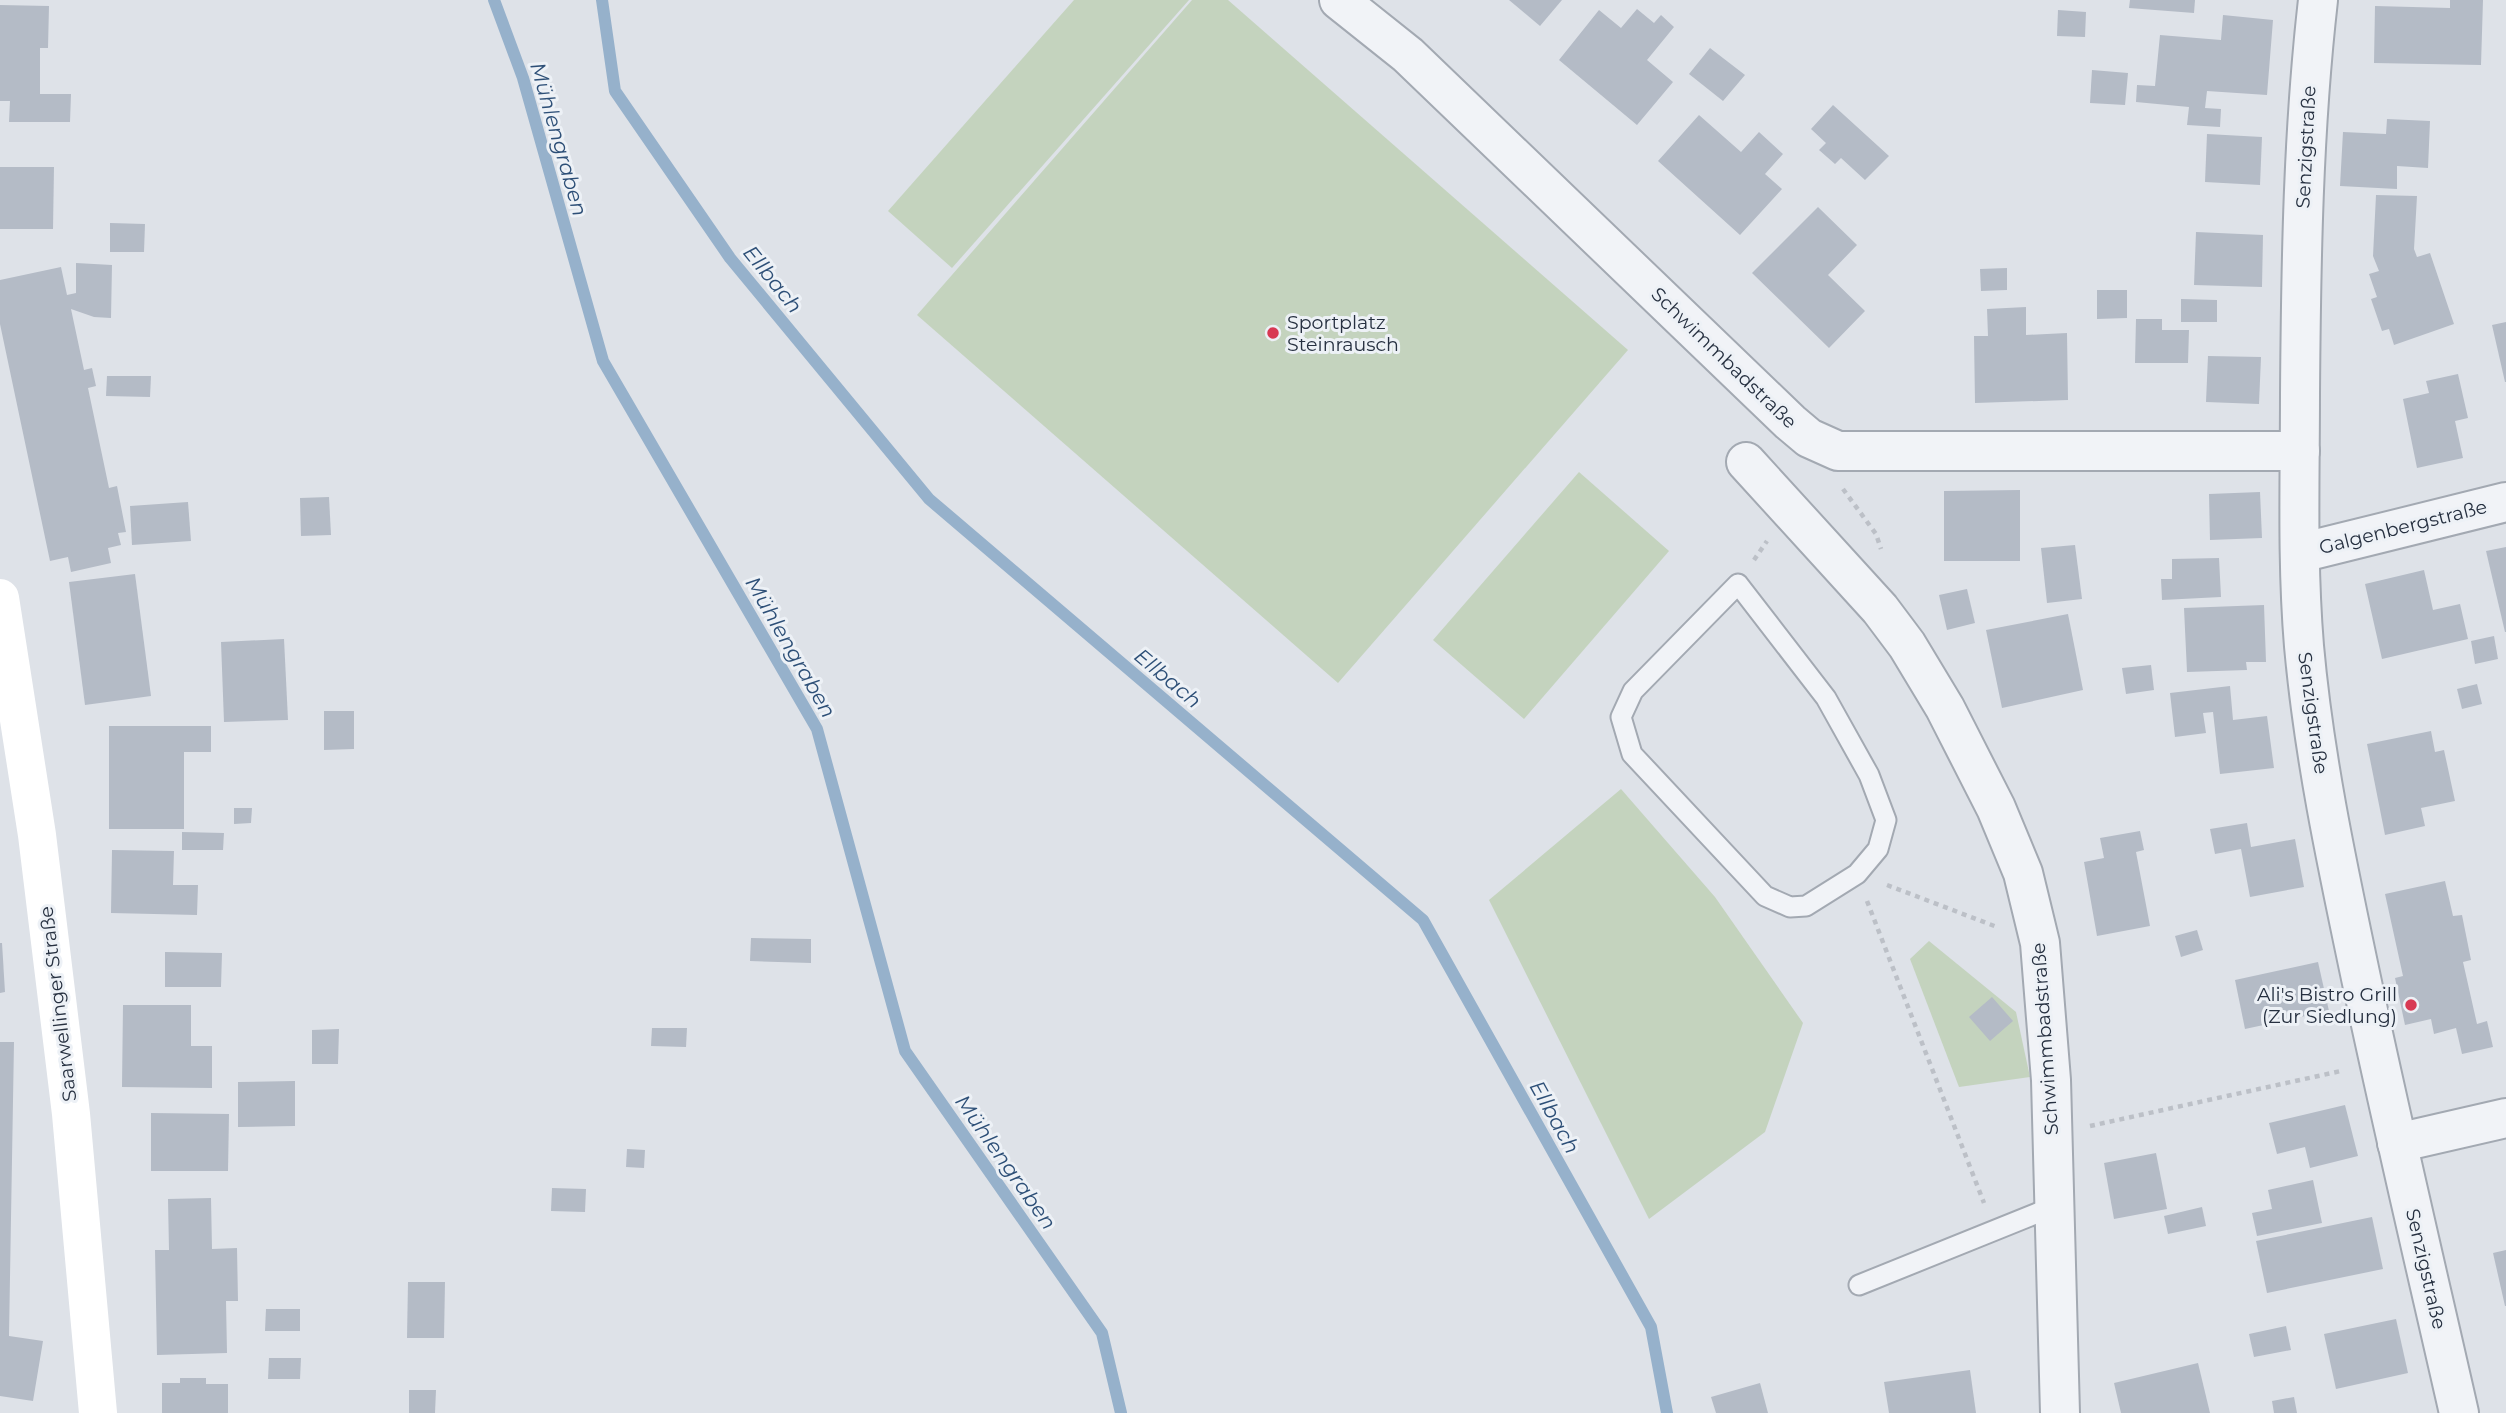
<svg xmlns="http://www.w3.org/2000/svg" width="2506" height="1413" viewBox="0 0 2506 1413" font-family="Montserrat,sans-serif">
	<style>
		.green { fill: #c4d3be }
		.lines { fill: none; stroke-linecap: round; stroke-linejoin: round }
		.stream { stroke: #96b1cb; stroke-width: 12 }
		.building { fill: #b4bbc6 }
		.lane-casing { stroke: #a3a9b2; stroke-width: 23 }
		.street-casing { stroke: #a3a9b2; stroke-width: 42 }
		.path { stroke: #bcc0c7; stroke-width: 4.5; stroke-dasharray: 5 5; stroke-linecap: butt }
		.lane { stroke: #f1f3f7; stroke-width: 19 }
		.street { stroke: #f1f3f7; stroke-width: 38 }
		.secondary { stroke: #fff; stroke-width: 38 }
		.poi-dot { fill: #d83953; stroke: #edf1f6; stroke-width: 2.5 }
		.labels { text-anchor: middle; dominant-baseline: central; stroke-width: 6; stroke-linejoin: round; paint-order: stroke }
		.street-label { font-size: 19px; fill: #263040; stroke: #edf1f6 }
		.poi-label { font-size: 19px; fill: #263040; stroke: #edf1f6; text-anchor: start }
		.water-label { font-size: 21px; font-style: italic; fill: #2d4f77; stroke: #edf1f6 }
	</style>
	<rect width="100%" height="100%" fill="#dee2e8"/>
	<g class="green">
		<path d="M1074,0H1189L952,268L888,211Z"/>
		<path d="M1192,0H1228L1628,350L1338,683L917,315Z"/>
		<path d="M1579,472L1669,551L1524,719L1433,640Z"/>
		<path d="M1621,789L1715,897L1803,1023L1765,1132L1649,1219L1489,900Z"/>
		<path d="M1929,941L2016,1012L2030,1077L1959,1087L1910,959Z"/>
	</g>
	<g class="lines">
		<g class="stream">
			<path d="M494,0L523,78L603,361L817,729L905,1051L1102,1333L1121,1413"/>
			<path d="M602,0L615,91L730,258L929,499L1423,920L1651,1327L1667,1413"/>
		</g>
	</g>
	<g class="building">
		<path d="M1509,0H1562L1540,26Z"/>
		<path d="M2130,0H2195L2194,13L2129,8Z"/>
		<path d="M2450,0H2483L2481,65L2374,63L2375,6L2450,8Z"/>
		<path d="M0,5L49,6L48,48H40V94H71L70,122H9L10,101H0Z"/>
		<path d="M1637,9L1654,23L1661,15L1674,27L1647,60L1673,82L1637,125L1559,60L1599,10L1621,28Z"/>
		<path d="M2058,10L2086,12L2085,37L2057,36Z"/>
		<path d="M2223,15L2273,20L2267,95L2207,91L2205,108L2221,109L2220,127L2187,125L2189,107L2136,102L2137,85L2155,86L2160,35L2221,40Z"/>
		<path d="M1710,48L1745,75L1723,101L1689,74Z"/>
		<path d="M2092,70L2128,73L2125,105L2090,103Z"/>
		<path d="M1833,105L1889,156L1865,180L1841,158L1835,164L1819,150L1826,143L1811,129Z"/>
		<path d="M1699,115L1741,152L1759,132L1783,154L1765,174L1782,189L1740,235L1658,161Z"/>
		<path d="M2387,119L2430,121L2428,168L2397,166V189L2340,186L2343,132L2386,134Z"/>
		<path d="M2207,134L2262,137L2260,185L2205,182Z"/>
		<path d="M0,167H54L53,229H0Z"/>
		<path d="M2376,195L2417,196L2414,249L2417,257L2430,253L2454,324L2394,345L2389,329L2382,331L2371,299L2377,297L2369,274L2379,271L2373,256Z"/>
		<path d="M1818,207L1857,245L1828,275L1865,311L1829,348L1752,273Z"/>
		<path d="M110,223L145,224L144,252H110Z"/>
		<path d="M2196,232L2263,235L2262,287L2194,285Z"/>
		<path d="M76,263L112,265L111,318L94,317L71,309L84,370L92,368L96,386L88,388L109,488L117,486L126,532L118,533L121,545L108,548L111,563L71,572L68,557L50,561L0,324V280L61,267L67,295L76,293Z"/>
		<path d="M2007,268V290L1981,291L1980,269Z"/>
		<path d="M2097,290H2127V318L2097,319Z"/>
		<path d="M2181,299L2217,300V322H2181Z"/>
		<path d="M2026,307V335L2067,333L2068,400L1975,403L1974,336H1988L1987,309Z"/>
		<path d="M2136,319H2162V330H2189L2188,363H2135Z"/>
		<path d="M2506,322V382H2505L2492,325Z"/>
		<path d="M2208,356L2261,357L2259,404L2206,402Z"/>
		<path d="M2458,374L2468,418L2455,421L2463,458L2417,468L2403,399L2429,393L2426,381Z"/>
		<path d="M107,376H151L150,397L106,396Z"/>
		<path d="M2020,490V561H1944V491Z"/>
		<path d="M2260,492L2262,538L2210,540L2209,494Z"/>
		<path d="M329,497L331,535L301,536L300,498Z"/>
		<path d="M188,502L191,541L132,545L130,506Z"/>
		<path d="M2075,545L2082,599L2047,603L2041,548Z"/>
		<path d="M2506,547V632H2505L2486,551Z"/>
		<path d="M2219,558L2221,597L2162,600L2161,579H2172V559Z"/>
		<path d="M2424,570L2433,610L2460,604L2468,639L2382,659L2365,584Z"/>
		<path d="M135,574L151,696L85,705L69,582Z"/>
		<path d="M1967,589L1975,623L1947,630L1939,595Z"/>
		<path d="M2264,605L2266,662H2246L2247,670L2187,672L2184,608Z"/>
		<path d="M2068,614L2083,690L2002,708L1986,630Z"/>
		<path d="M2494,636L2498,659L2475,664L2471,641Z"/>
		<path d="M284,639L288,720L224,722L221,642Z"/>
		<path d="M2151,665L2154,690L2126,694L2122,668Z"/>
		<path d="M2477,684L2482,704L2462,709L2457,689Z"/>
		<path d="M2230,686L2233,720L2267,716L2274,768L2220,774L2213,712L2203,713L2206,733L2175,737L2170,693Z"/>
		<path d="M324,711H354V749L324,750Z"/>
		<path d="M109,726H211V752H184V829H109Z"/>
		<path d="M2431,731L2435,752L2444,750L2455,801L2421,808L2425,826L2385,835L2367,744Z"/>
		<path d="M234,808H252L251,823L234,824Z"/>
		<path d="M2247,823L2251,847L2295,839L2304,887L2250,897L2241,849L2215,854L2210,829Z"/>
		<path d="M2140,831L2144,850L2136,852L2150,926L2097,936L2084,862L2104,858L2100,838Z"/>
		<path d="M182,832L224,833L223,850H182Z"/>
		<path d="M112,850L174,851L173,885H198L197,915L111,913Z"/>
		<path d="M2445,881L2453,916L2462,915L2471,960L2463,962L2477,1024L2487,1021L2493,1047L2462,1054L2456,1028L2434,1034L2431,1019L2405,1025L2395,978L2403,976L2385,894Z"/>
		<path d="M2197,930L2203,950L2181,957L2175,936Z"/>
		<path d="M751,938L811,939V963L750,961Z"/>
		<path d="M0,943H2L5,992L0,993Z"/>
		<path d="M165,952L222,953L221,987H165Z"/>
		<path d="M2318,962L2329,1011L2245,1029L2235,980Z"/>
		<path d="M1992,997L2013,1021L1990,1041L1969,1017Z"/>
		<path d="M123,1005H191V1046H212V1088L122,1087Z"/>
		<path d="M652,1028H687L686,1047L651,1046Z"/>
		<path d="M339,1029L338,1064H312V1030Z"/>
		<path d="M0,1042H14L9,1336L43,1341L33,1401L0,1396Z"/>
		<path d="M295,1081V1126L238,1127V1082Z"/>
		<path d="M2345,1105L2358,1156L2310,1168L2305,1147L2277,1154L2269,1123Z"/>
		<path d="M151,1113L229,1114L228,1171H151Z"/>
		<path d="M627,1149L645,1150L644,1168L626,1167Z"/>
		<path d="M2156,1153L2167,1209L2114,1219L2104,1163Z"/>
		<path d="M2313,1180L2322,1223L2257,1236L2252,1213L2272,1209L2268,1190Z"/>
		<path d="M552,1188L586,1189L585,1212L551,1211Z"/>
		<path d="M211,1198L212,1249L237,1248L238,1301H226L227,1353L157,1355L155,1250H169L168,1199Z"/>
		<path d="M2202,1207L2206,1226L2168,1234L2164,1216Z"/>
		<path d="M2372,1217L2383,1269L2267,1293L2256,1241Z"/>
		<path d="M2506,1250V1306H2505L2493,1253Z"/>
		<path d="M408,1282H445L444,1338H407Z"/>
		<path d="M266,1309H300V1331H265Z"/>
		<path d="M2396,1319L2408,1373L2336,1389L2324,1334Z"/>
		<path d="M2286,1326L2291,1350L2254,1357L2249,1334Z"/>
		<path d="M269,1358H301L300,1379H268Z"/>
		<path d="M2198,1363L2210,1413H2121L2114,1383Z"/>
		<path d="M1970,1370L1976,1413H1889L1884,1382Z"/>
		<path d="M180,1378H206V1384H228V1413H162V1383H180Z"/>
		<path d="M1760,1383L1768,1413H1716L1711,1397Z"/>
		<path d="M409,1390H436L435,1413H409Z"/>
		<path d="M2294,1397L2297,1413H2274L2272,1401Z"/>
	</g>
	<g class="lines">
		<defs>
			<g id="lane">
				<path d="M1738,584L1826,698L1869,775L1886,820L1878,849L1857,874L1806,906L1790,907L1765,896L1632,754L1621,717L1633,691Z"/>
				<path d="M1859,1285L2055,1206"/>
			</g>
			<g id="street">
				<path d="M1339,0L1408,55L1790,422L1809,438L1838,451H2300"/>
				<path d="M2318,0C2303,131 2301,262 2300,394C2300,478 2297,562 2304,646C2314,758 2338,869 2361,978C2392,1124 2426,1268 2459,1413"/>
				<path d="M1746,462L1880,609L1907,645L1945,708L1996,808L2023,873L2040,943L2051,1080L2060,1413"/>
				<path d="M2300,553L2506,502"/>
				<path d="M2397,1143L2506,1118"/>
			</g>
		</defs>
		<use href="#lane" class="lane-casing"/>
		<use href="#street" class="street-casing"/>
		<g class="path">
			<path d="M1843,489L1876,534L1881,549"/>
			<path d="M1754,560L1767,541"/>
			<path d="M1887,885L1997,927"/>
			<path d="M1867,901L1984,1203"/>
			<path d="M2090,1126L2341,1071"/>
		</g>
		<use href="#lane" class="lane"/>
		<use href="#street" class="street"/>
		<path class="secondary" d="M0,598L37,835L71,1114L98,1413"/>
	</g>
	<g class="poi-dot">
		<circle cx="1273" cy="333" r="7"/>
		<circle cx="2411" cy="1005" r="7"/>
	</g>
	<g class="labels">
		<g class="street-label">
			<text transform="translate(2306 147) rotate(-87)">Senzigstraße</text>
			<text transform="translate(1724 358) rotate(44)">Schwimmbadstraße</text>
			<text transform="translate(2403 527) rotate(-14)">Galgenbergstraße</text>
			<text transform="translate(2313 713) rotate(82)">Senzigstraße</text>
			<text transform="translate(58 1004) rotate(-97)">Saarwellinger Straße</text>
			<text transform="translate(2045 1039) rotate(-94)">Schwimmbadstraße</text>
			<text transform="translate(2426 1269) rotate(77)">Senzigstraße</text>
		</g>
		<g class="poi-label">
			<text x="1287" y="322">Sportplatz<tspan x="1287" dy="22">Steinrausch</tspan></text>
			<text x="2397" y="994" text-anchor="end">Ali's Bistro Grill<tspan x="2397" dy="22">(Zur Siedlung)</tspan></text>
		</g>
		<g class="water-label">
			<text transform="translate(559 139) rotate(74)">Mühlengraben</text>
			<text transform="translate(773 279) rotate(51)">Ellbach</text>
			<text transform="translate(791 647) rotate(60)">Mühlengraben</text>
			<text transform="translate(1168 678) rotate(40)">Ellbach</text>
			<text transform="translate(1555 1117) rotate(61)">Ellbach</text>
			<text transform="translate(1006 1162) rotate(55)">Mühlengraben</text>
		</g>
	</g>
</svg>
